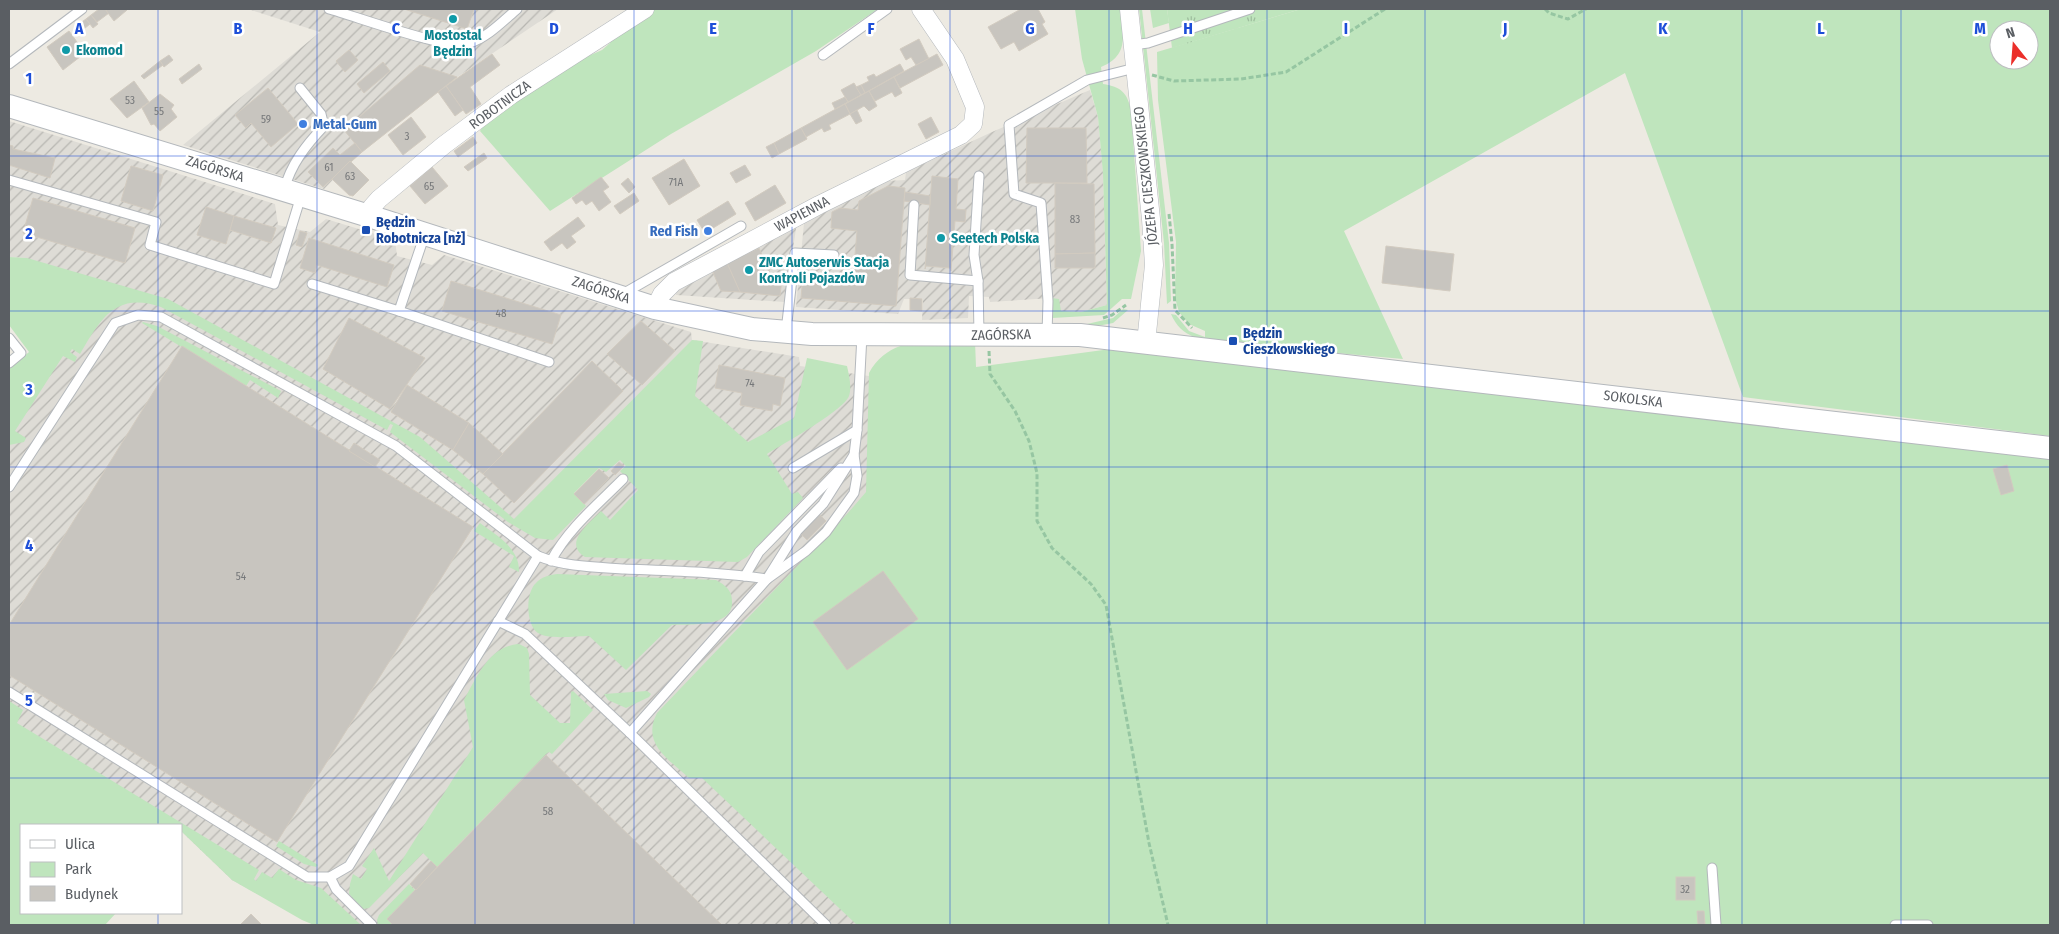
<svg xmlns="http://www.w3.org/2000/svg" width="2059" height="934" viewBox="0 0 2059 934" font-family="'Fira Sans Condensed',sans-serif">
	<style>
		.industrial { fill: url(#industrial-furrows) }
		.green { fill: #bfe5bd; fill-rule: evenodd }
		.park { fill: url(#park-tufts) }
		.building { fill: #c8c5bf; stroke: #d2cbc0 }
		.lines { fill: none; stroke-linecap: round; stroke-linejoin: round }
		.service-casing { stroke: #b4b8bc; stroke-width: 11 }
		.minor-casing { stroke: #b4b8bc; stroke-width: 19 }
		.tertiary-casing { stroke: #b4b8bc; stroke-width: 24 }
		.path { stroke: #96c6a2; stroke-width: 3; stroke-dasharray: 5 2.5; stroke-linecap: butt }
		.service { stroke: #fff; stroke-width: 9 }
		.minor { stroke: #fff; stroke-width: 18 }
		.tertiary { stroke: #fff; stroke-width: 22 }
		.grid { fill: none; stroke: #1d4ed8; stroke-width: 1; stroke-opacity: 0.55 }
		.culture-dot { fill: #0f9aa8; stroke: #fff; stroke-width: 2 }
		.shop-dot { fill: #3f7fe0; stroke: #fff; stroke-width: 2 }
		.transit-dot { fill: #1a4fb4; stroke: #fff; stroke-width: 2 }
		.labels { text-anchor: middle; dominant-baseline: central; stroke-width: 5; stroke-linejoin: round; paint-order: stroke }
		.number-label { font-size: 11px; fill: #76787a }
		.culture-label { font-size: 14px; font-weight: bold; fill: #0d838f; stroke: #fff; text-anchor: start }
		.street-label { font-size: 14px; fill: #5a5e63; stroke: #fff }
		.shop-label { font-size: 14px; font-weight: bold; fill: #366cbe; stroke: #fff; text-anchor: start }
		.transit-label { font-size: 14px; font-weight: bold; fill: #164399; stroke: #fff; text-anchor: start }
		.grid-label { font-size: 16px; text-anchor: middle; font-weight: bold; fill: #1d4ed8; stroke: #fff; stroke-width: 5; stroke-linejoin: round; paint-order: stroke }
	</style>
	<defs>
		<pattern id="industrial-furrows" width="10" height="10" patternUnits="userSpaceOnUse" patternTransform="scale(1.25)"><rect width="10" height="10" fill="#dedcd6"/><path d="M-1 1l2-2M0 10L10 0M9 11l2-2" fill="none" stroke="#b7b6b1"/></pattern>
		<pattern id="park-tufts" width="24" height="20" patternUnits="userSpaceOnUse" patternTransform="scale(1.25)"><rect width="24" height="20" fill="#bfe5bd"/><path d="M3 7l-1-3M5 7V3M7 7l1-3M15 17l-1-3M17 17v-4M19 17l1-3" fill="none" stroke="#9ebd9d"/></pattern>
	</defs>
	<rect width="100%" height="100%" fill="#edeae2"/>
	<g class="industrial">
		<path d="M248,9H558L459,76L423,103L350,162L324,189L183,145L320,32Z"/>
		<path d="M1090,90L1098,117L1103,174L1107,305L1081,312L1060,311L1052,298L990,302L989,297L969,296L968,318L922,320L923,299H904L898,314L796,307L804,223L823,211L886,181L905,180L906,172L992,132Z"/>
		<path d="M9,121L275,204L278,225L310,232L326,219L395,240L397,256L432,265L444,255L691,332L692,340L799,357L800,366L869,376L870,925H314L232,880L181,831V825L9,728V393L65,348L27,258L9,257Z"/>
		<path d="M797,222L785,302L676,295L677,289Z"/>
	</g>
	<g class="green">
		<path d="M655,9H878L816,51L671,134L550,211L480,131L488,119L575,62L602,50L610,43L612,36Z"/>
		<path d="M1075,9H1120C1123,34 1130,55 1101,67L1103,84C1121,87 1127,92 1131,110L1141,251L1131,299H1122L1104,315L1052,318V298L1059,299L1061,311L1081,312L1107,305L1103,174L1098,117L1082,59Z"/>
		<path d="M1139,9H1142L1169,243L1171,301L1167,304L1164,243Z"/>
		<path d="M1150,9H1167L1169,23L1153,28Z"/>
		<path d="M1301,9H2050V436L1743,397L1625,73L1344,231L1403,359L1226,343C1203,341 1181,338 1171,314L1176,315L1189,331L1205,337V331L1189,324L1179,312L1175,298L1176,242L1158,100L1157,52ZM1999,30H2029V60H1999Z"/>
		<path d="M9,257L27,258L168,299L420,437L514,519L692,340L703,341L695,396L748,442L794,418L807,358L847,366C849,375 852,387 849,396C843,411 783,444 767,454L792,494L798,492L803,498L747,557L738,562L585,557C562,543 590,523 601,511L610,520L638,490L620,471L626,466L620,460L606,472L599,468L574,493L586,506L553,540L535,538L508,522L390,432L393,425L390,424L387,430L161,307C115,291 100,320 80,354L72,349L70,352L77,357L75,362L63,356L15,431L26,438L24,442L9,445V369L29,352L9,325Z"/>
		<path d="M1123,309L1128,310L1113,323L1087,328V324L1113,318Z"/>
		<path d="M143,322L157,326L281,391L278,398L250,380L246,386L142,323Z"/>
		<path d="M975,341L976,367L1118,348L2050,456V925H857L702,778H689C669,759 641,744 657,713L848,513L866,492L869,373C891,333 936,342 975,341Z"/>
		<path d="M480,523C496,535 520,548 519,572L509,567L514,556L474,531Z"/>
		<path d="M557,574L716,580C725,585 732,590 732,601C734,628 689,624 672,625L626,670L589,636C577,636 548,640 538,633C526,625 525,593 536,583C541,577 549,575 557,574Z"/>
		<path d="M519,644L527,648L529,654L530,695L560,723H570L571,692L573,691L593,710L552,754L549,752L546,754L437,867L423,853L369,908L363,909L349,894L350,884L353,874L361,879L367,869L362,866L374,848L389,881L473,747L464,700C477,677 489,646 519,644Z"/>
		<path d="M647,691L651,694L649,697L626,708L608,700L604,694Z"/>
		<path d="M9,701L23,710L17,723L259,870L254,879L256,881L262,872L272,878L279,869L296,880L321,888L361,925H314L302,920L232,880L181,831V825H21V913H116L105,925H9Z"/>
		<path d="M279,841L318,865L316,867L304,864L276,846Z"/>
		<path d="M409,884L415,890L387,919L393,925H378L377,920L379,915Z"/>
	</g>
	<path class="park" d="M1167,9H1301L1172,48Z"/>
	<g class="building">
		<path d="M99,9H105L109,13L97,22L91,15Z"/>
		<path d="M105,9H126L127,10L114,21Z"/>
		<path d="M404,9H474L467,29Z"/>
		<path d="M1021,9H1038L1045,22L1042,24L1048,34L1019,51L1014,42L1001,49L988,27Z"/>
		<path d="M91,15L98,24L93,28L86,19Z"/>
		<path d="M86,19L90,24L79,33L75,27Z"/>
		<path d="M69,31L85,53L63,70L47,47Z"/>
		<path d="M919,39L929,59L916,65L911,57L906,60L900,49Z"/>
		<path d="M349,50L358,60L345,72L336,61Z"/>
		<path d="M492,54L500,65L470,87L481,104L466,114L446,86Z"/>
		<path d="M937,54L943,65L900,88L894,77Z"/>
		<path d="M169,55L173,60L164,67L160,61Z"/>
		<path d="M160,61L163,65L144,79L141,76Z"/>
		<path d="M383,62L390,71L364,93L357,84Z"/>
		<path d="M199,64L202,69L182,84L179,79Z"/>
		<path d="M900,64L904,71L865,93L861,85L869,81L867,77L874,74L876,77Z"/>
		<path d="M420,65L457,77L362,152L344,130Z"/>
		<path d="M894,77L902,93L895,97L892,92L875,101L869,91Z"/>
		<path d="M134,81L149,102L127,118L110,99Z"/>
		<path d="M854,83L861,95L848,102L841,90Z"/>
		<path d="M861,85L865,93L861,95L856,87Z"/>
		<path d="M446,86L463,110L455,116L438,92Z"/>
		<path d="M268,88L298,124L271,147L251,123L246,128L235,115Z"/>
		<path d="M869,91L877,106L869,111L864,106L850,114L845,104Z"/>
		<path d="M160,94L174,105L171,109L177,117L160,131L154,124L151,125L142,108Z"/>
		<path d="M845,97L848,102L835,109L832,103Z"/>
		<path d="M845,104L850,114L829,125L831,129L824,132L822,128L806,137L801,128Z"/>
		<path d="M857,110L862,121L856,124L850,114Z"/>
		<path d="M411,117L426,137L403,155L388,135Z"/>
		<path d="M931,117L939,132L926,139L918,124Z"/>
		<path d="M801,128L807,139L779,154L774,143Z"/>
		<path d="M1027,128H1086L1087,183H1026Z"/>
		<path d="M473,137L477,143L458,157L454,151Z"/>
		<path d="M355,143L362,152L323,187L308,172L333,148L340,155Z"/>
		<path d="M774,143L779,154L772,158L766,147Z"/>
		<path d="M9,145L13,146V149L55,158L50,178L9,165Z"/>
		<path d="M484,153L487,158L468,171L464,167Z"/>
		<path d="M684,159L700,186L669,205L652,178Z"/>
		<path d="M350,161L369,180L353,196L349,195L332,179Z"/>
		<path d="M745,165L751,175L736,183L730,173Z"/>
		<path d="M131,166L163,175L153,211L121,201Z"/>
		<path d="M432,167L448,186L425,204L410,186Z"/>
		<path d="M932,176L958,179L956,209L966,210L965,222L955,221L951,271L950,268L926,266L925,269Z"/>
		<path d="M601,177L609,187L603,191L611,202L599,211L592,201L586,205L582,200L576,204L572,198Z"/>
		<path d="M628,178L635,187L629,193L621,184Z"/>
		<path d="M1055,183L1094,184L1095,253L1055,254Z"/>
		<path d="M775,185L786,203L755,221L745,203Z"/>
		<path d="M888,186L905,188L896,306L801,298L803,274L853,278L857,231L831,228L832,212L840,208L858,210L859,201Z"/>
		<path d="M905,192L930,196V205L904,201Z"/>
		<path d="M634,193L639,201L620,214L614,206Z"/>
		<path d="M33,198L135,228L125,263L23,233Z"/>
		<path d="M728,201L736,214L705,233L697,220Z"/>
		<path d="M206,207L234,216L226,244L197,235Z"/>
		<path d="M234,216L276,228L271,243L230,230Z"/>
		<path d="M578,217L585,226L571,236L576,242L567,249L562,243L551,251L544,242Z"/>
		<path d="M300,231L307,233L302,247L296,245Z"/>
		<path d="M309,238L394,265L387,287L317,265L315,273L300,268Z"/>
		<path d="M1386,246L1454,254L1450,291L1382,283Z"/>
		<path d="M759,248L772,277L782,278L780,296L740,292L727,263Z"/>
		<path d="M1095,253V268H1055V254Z"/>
		<path d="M727,263L740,292L721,291L712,270Z"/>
		<path d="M451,281L561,315L552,344L442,311Z"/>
		<path d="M910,298L922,299V311L910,310Z"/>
		<path d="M349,318L425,358L390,409L323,369Z"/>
		<path d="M641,321L675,351L642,385L607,354Z"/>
		<path d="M182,346L473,527L277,842L9,675V625Z"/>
		<path d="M592,361L623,391L514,503L483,474Z"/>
		<path d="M719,365L785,378L780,406L773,404L772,411L740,405L742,393L715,388Z"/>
		<path d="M407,385L469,423L453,450L391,412Z"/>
		<path d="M469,423L503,454L483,474L453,450Z"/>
		<path d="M354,443L380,460L375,467L349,451Z"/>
		<path d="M619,462L624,466L615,475L611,471Z"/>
		<path d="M2007,465L2014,491L2001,495L1993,469Z"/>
		<path d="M599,469L609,478L584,504L574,494Z"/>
		<path d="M820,515L826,521L807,540L801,534Z"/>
		<path d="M883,571L918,619L847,670L813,622Z"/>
		<path d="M546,755L722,925H393L387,919Z"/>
		<path d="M431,861L437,867L416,890L410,884Z"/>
		<rect x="1676" y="877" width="19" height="23"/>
		<path d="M1697,911H1704L1705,925H1698Z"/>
		<path d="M251,914L262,925H240Z"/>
	</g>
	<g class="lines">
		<defs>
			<g id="service">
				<path d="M329,9C355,16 447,50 467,44C487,38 502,22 517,9"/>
				<path d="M1133,45L1148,43L1250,9"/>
				<path d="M823,55L887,9"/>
				<path d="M9,64L82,9"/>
				<path d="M9,180L156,222L150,245L274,284L301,196"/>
				<path d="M284,190C291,164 306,145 324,126L321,114L300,88"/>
				<path d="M914,205L910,275L978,281"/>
				<path d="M425,234L399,311L549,362"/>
				<path d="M312,284L399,311"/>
				<path d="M621,295L741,226"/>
				<path d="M786,331L795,253L834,255"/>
				<path d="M1047,334L1048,301L1041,203L1014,194L1009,125L1087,80L1135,68"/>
				<path d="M979,335L978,281L974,255L979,176"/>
				<path d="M9,338L21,353L9,363"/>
				<path d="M793,468L857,430"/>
				<path d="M9,487L115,323L138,315L161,317L396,446L538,556C565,567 596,567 625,569C672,571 720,572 767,579L806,551L826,532L854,493L857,476L854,455L857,430L862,335"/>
				<path d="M551,561C568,529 597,505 623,479"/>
				<path d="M745,576L759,552L841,468"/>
				<path d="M498,621L525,634L630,733L826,925"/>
				<path d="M9,692L307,877H330L349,866L538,556"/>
				<path d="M630,733L767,579L797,531L823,504L854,455"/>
				<path d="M1712,868L1716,925"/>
				<path d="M330,877L336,889L372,925"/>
				<path d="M1895,925H1928"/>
			</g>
			<g id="minor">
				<path d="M1129,9L1151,219L1154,265L1146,343"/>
				<path d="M369,216L372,207L379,199L444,145L511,95L645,9"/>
				<path d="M655,308L662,294L674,282L819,205L961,135L973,124L975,107L955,59L921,9"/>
			</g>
			<path id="tertiary" d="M9,106L369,216L655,308L752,329L812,334L1080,335L2050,448"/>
		</defs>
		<use href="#service" class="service-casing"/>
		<use href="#minor" class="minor-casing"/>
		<use href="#tertiary" class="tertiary-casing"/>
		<g class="path">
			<path d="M1545,9L1549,13L1568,19L1586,9"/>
			<path d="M1152,75L1174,81L1241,79L1286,72L1385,9"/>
			<path d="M1169,214L1172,244L1175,310L1192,328"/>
			<path d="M1103,318L1112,315L1126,305"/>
			<path d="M989,351L990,374L1015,411L1029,441L1037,473V521L1052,548L1091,584L1106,605L1149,843L1168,925"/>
		</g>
		<use href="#service" class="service"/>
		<use href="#minor" class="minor"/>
		<use href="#tertiary" class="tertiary"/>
	</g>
	<path class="grid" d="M158,9V825M317,9V925M475,9V925M634,9V925M792,9V925M950,9V925M1109,9V925M1267,9V925M1425,9V925M1584,9V925M1742,9V925M1901,9V925M9,156H2050M9,311H2050M9,467H2050M9,623H2050M9,778H2050M158,913V925"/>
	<g class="culture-dot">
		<circle cx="453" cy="19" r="5"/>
		<circle cx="66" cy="50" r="5"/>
		<circle cx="941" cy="238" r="5"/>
		<circle cx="749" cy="270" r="5"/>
	</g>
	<g class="shop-dot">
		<circle cx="303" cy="124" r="5"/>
		<circle cx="708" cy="231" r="5"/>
	</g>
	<g class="transit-dot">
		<rect x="361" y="225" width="10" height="10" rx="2.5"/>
		<rect x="1228" y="336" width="10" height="10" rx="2.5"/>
	</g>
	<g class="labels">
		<g class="number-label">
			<text x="130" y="100">53</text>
			<text x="159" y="111">55</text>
			<text x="266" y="119">59</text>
			<text x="407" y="136">3</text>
			<text x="329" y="167">61</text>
			<text x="350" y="176">63</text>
			<text x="676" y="182">71A</text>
			<text x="429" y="186">65</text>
			<text x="1075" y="219">83</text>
			<text x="501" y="313">48</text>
			<text x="750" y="383">74</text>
			<text x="241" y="576">54</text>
			<text x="548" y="811">58</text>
			<text x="1685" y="889">32</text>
		</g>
		<g class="culture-label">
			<text x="453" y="35" text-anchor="middle">Mostostal<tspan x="453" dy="16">Będzin</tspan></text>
			<text x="76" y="50">Ekomod</text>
			<text x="951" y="238">Seetech Polska</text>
			<text x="759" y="262">ZMC Autoserwis Stacja<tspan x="759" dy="16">Kontroli Pojazdów</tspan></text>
		</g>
		<g class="street-label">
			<text transform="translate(500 105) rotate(-36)">ROBOTNICZA</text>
			<text transform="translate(215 169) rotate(17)">ZAGÓRSKA</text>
			<text transform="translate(1146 176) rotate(-96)">JÓZEFA CIESZKOWSKIEGO</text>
			<text transform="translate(802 214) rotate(-28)">WAPIENNA</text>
			<text transform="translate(601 290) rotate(18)">ZAGÓRSKA</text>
			<text transform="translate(1001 335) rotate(-1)">ZAGÓRSKA</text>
			<text transform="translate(1633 399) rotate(7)">SOKOLSKA</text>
		</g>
		<g class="shop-label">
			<text x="313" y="124">Metal-Gum</text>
			<text x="698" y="231" text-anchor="end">Red Fish</text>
		</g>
		<g class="transit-label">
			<text x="376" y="222">Będzin<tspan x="376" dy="16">Robotnicza [nż]</tspan></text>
			<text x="1243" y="333">Będzin<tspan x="1243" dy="16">Cieszkowskiego</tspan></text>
		</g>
	</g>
	<g class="grid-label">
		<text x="79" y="34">A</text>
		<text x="238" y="34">B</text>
		<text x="396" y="34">C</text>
		<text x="554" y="34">D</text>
		<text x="713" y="34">E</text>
		<text x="871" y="34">F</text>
		<text x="1030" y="34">G</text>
		<text x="1188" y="34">H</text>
		<text x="1346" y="34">I</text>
		<text x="1505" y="34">J</text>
		<text x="1663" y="34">K</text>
		<text x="1821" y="34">L</text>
		<text x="1980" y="34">M</text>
		<text x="29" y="84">1</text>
		<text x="29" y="239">2</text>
		<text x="29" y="395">3</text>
		<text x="29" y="551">4</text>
		<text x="29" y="706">5</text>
	</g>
	<rect width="2059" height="934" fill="none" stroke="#5a5e63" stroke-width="20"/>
	<rect x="20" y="824" width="162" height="90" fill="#ffffff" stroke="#bdbfc1"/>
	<rect x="30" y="840" width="25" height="8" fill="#ffffff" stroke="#bdbfc1"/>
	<text x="65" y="849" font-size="15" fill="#5a5e63">Ulica</text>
	<rect x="30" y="862" width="25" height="15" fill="#bfe5bd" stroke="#bdbfc1"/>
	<text x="65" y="874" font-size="15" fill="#5a5e63">Park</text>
	<rect x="30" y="886" width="25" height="15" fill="#c8c5bf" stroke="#bdbfc1"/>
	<text x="65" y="899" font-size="15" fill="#5a5e63">Budynek</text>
	<g transform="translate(2014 45) rotate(343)"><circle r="24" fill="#ffffff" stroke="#bdbfc1"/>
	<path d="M0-4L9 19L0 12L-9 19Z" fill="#eb2f2a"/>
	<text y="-8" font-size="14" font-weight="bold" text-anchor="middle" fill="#5a5e63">N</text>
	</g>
</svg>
